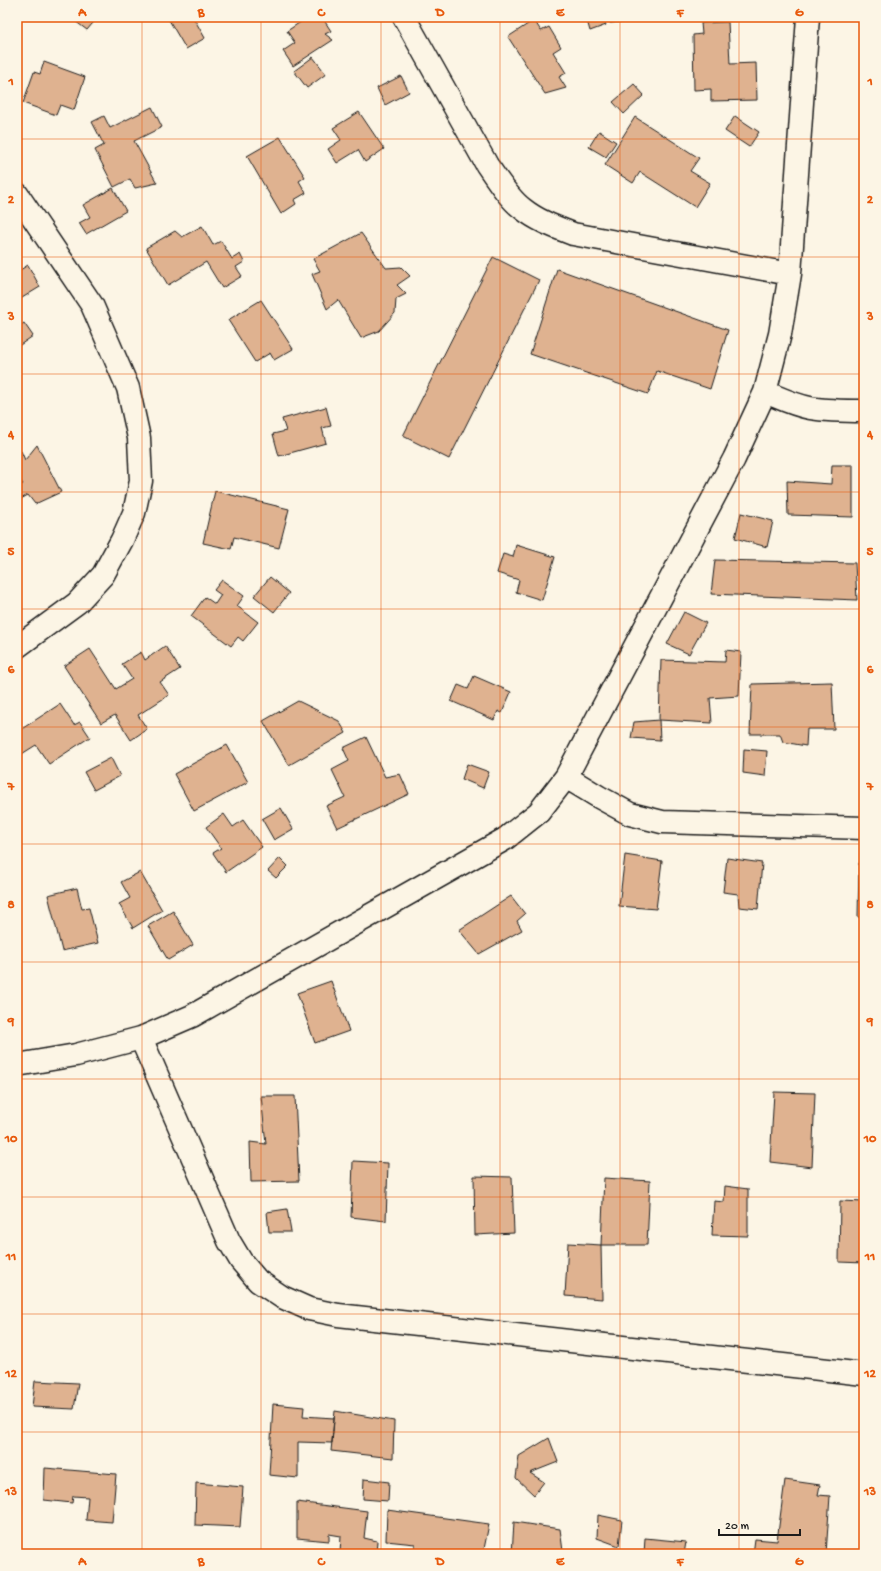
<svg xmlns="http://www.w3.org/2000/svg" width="881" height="1571" font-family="'Gochi Hand',sans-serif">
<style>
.building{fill:#dfb290;stroke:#1c1c1c}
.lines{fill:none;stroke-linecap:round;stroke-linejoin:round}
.minor-casing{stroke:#1c1c1c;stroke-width:25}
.minor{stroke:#fcf5e5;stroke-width:22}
.grid{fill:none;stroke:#e8590c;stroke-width:1;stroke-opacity:0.55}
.neatline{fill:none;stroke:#e8590c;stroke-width:1.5}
.grid-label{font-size:13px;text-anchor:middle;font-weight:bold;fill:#e8590c}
</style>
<rect width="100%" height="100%" fill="#fcf5e5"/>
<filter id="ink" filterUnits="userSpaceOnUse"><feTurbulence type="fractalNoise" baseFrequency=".025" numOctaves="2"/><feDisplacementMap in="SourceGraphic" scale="8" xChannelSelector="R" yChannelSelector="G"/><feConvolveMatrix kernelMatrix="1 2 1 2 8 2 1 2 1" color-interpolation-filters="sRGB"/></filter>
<g filter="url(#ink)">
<path class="building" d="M 72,17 L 98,17 L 87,30 L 71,18 Z
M 173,17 L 193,17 L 205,38 L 186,49 L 169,20 Z
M 308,17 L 322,17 L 331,31 L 325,34 L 333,40 L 293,66 L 283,51 L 295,43 L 287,31 Z
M 586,17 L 603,17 L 606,25 L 590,31 Z
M 609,17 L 620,17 L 621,22 L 610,23 Z
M 534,20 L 541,31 L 549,27 L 561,47 L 553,52 L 566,73 L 559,77 L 566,88 L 545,94 L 508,37 Z
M 728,22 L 730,64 L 756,63 L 757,100 L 711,101 L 711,89 L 694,90 L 693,35 L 702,34 L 701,23 Z
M 313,57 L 326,74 L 307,88 L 294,71 Z
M 44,62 L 85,77 L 74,110 L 60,105 L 56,115 L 23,103 L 34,72 L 40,74 Z
M 401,76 L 409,92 L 385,105 L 377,88 Z
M 634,84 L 644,95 L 624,114 L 613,102 Z
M 152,107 L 162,127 L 134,141 L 157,183 L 135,188 L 130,179 L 114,187 L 95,150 L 104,145 L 92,122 L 104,116 L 110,128 Z
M 359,112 L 384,149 L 365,162 L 358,150 L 337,163 L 328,149 L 341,140 L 333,128 Z
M 735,116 L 759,132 L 749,147 L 725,131 Z
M 635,117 L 699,158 L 690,171 L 710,183 L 695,207 L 640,172 L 633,183 L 605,165 Z
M 599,131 L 616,142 L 606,157 L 589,147 Z
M 280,137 L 305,177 L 299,181 L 306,193 L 294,200 L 296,204 L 281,214 L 247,156 Z
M 113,188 L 126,211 L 86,234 L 79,223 L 90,217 L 83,205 Z
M 202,226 L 213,245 L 221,241 L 232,259 L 240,254 L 244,262 L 236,267 L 242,276 L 222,288 L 206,262 L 168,285 L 146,248 L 175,231 L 182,237 Z
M 361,233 L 386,268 L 401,267 L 410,276 L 397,285 L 406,294 L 396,299 L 395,313 L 379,331 L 361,338 L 338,300 L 327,309 L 312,274 L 320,271 L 313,259 Z
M 493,257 L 539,280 L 449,459 L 403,436 Z
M 28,265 L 40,287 L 17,301 L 17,272 Z
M 557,269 L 728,330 L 710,389 L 657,371 L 648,394 L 530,354 Z
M 261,300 L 293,349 L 274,360 L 270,353 L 255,362 L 228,320 Z
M 24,323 L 33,336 L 17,347 L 17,327 Z
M 326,407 L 331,426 L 322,428 L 326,443 L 279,456 L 273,434 L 286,431 L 282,419 Z
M 37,445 L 61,492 L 35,504 L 28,495 L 17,501 L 17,487 L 23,484 L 17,477 L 17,454 L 21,451 L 25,460 Z
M 832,465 L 853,465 L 853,517 L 788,515 L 787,481 L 831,484 Z
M 215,491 L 289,509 L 279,548 L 234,537 L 231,549 L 203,543 Z
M 741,513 L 773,521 L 767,547 L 735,538 Z
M 516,545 L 555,557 L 542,600 L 516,592 L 519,580 L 497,573 L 503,554 L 513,557 Z
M 715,560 L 855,563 L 857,600 L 711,594 Z
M 270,577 L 289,593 L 274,612 L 254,596 Z
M 222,580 L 244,596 L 237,606 L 258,622 L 243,641 L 238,637 L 231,646 L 191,616 L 205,597 L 215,604 L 221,595 L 214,590 Z
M 684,612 L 706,623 L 689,654 L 667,644 Z
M 165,646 L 180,669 L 160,682 L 169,695 L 138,715 L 147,729 L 131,740 L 115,715 L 101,723 L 64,666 L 90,649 L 116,689 L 132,679 L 122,664 L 141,652 L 145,660 Z
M 726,650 L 741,652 L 739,696 L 710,698 L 712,723 L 659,720 L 661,660 L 725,662 Z
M 474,676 L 511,692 L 502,713 L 498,711 L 494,720 L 451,701 L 458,685 L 468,689 Z
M 832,682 L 834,729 L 807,729 L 806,746 L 783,742 L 780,734 L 750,734 L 752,684 Z
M 298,701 L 339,721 L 346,733 L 289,765 L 263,721 Z
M 60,704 L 74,725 L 80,722 L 90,737 L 49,764 L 36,745 L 17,757 L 17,732 Z
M 659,720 L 660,740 L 631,738 L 634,722 Z
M 366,737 L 385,777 L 400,774 L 409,794 L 337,828 L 326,806 L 345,797 L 332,770 L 349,761 L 343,748 Z
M 227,745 L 248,782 L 194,811 L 174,774 Z
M 744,749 L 767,751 L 765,776 L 743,773 Z
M 111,758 L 120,776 L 94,790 L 84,772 Z
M 467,764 L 489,772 L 483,788 L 462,779 Z
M 281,808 L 293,829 L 274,840 L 262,819 Z
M 224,814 L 233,827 L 243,820 L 262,847 L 226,872 L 213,853 L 221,848 L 206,827 Z
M 625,855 L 662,861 L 656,909 L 619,906 Z
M 280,858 L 288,866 L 276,878 L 268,871 Z
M 727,858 L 762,863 L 758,909 L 739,907 L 738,894 L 723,892 Z
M 859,863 L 864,864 L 864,917 L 858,917 Z
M 140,872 L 162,910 L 133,928 L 119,904 L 130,898 L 121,882 Z
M 77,888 L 82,909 L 89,908 L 98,943 L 62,951 L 48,895 Z
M 511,896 L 525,914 L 517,921 L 522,930 L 479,954 L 459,930 Z
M 173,911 L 193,945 L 168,960 L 148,926 Z
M 331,981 L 349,1031 L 315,1043 L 297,993 Z
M 774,1092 L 815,1093 L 812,1167 L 770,1162 Z
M 261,1096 L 295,1096 L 299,1181 L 251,1182 L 250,1142 L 266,1144 Z
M 353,1161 L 388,1163 L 386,1221 L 351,1217 Z
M 474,1176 L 512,1177 L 514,1233 L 475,1235 Z
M 604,1178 L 650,1181 L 647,1245 L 601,1245 Z
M 725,1186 L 748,1189 L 748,1236 L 712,1235 L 714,1201 L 724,1202 Z
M 840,1201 L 864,1202 L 864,1263 L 839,1262 Z
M 287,1209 L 291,1232 L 269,1232 L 267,1212 Z
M 568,1243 L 601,1245 L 602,1299 L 565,1296 Z
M 35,1381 L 78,1383 L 74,1409 L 32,1407 Z
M 273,1404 L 304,1407 L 303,1416 L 334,1418 L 332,1443 L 298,1442 L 298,1478 L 269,1475 Z
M 335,1411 L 394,1421 L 393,1458 L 331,1451 Z
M 549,1438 L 558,1462 L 530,1473 L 544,1482 L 534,1495 L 516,1478 L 519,1456 Z
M 45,1468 L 116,1474 L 112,1522 L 86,1520 L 88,1497 L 73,1496 L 72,1503 L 44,1500 Z
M 364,1479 L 389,1482 L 388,1501 L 363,1499 Z
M 785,1480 L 820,1485 L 818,1495 L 830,1496 L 826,1554 L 753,1554 L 755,1539 L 777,1541 Z
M 196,1483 L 243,1487 L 240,1527 L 195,1525 Z
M 17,1498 L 22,1498 L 21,1532 L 17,1531 Z
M 297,1502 L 367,1511 L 364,1538 L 377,1541 L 376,1554 L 340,1554 L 341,1536 L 329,1534 L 329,1541 L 297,1538 Z
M 387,1510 L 489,1524 L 483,1554 L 414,1554 L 415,1544 L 386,1541 Z
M 598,1515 L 622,1520 L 619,1546 L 597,1538 Z
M 514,1522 L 560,1529 L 563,1551 L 599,1554 L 512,1554 Z
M 645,1538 L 686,1542 L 684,1554 L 644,1554 Z"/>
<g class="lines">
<defs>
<path id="minor" d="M 404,17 L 487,165 C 496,178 510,200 523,209 C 538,221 555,227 573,234 L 790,274
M 17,194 L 92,305 L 128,388 L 139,438 L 141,481 L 134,513 L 122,540 L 103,575 L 77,603 L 17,647
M 765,392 C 780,398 794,405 810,408 C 828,411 846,411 864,411
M 566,777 L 599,797 L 630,814 L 662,822 L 864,828
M 141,1038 L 229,1241 L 241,1261 L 258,1281 L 282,1297 L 309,1309 L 338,1315 L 864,1374
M 17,1065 L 76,1055 L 141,1038 L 192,1016 L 505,839 L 539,812 L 566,777 L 734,459 L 765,392 L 780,334 L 790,274 L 808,17"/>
</defs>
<use href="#minor" class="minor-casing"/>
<use href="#minor" class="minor"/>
</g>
</g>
<path class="grid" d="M 142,17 L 142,1554M 261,17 L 261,1554M 381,17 L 381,1554M 500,17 L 500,1554M 620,17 L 620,1554M 739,17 L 739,1554M 17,139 L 864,139M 17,257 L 864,257M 17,374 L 864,374M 17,492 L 864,492M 17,609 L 864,609M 17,727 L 864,727M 17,844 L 864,844M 17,962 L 864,962M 17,1079 L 864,1079M 17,1197 L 864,1197M 17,1314 L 864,1314M 17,1432 L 864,1432"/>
<rect width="881" height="1571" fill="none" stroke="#fcf5e5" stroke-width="44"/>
<path d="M719 1529v6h81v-6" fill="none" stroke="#1c1c1c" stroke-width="2"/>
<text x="725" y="1529" font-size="12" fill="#1c1c1c" stroke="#fcf5e5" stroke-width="3" paint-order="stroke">20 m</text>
<rect x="22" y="22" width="837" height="1527" class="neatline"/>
<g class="grid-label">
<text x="82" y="16">A</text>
<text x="201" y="16">B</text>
<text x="321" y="16">C</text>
<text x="440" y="16">D</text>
<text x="560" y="16">E</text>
<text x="680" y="16">F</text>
<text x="799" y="16">G</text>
<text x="11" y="85">1</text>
<text x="870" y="85">1</text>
<text x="11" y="203">2</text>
<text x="870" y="203">2</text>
<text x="11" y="320">3</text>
<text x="870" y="320">3</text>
<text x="11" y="438">4</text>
<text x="870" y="438">4</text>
<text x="11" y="555">5</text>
<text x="870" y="555">5</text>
<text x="11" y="673">6</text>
<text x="870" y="673">6</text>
<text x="11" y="790">7</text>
<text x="870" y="790">7</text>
<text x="11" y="908">8</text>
<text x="870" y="908">8</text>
<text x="11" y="1025">9</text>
<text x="870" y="1025">9</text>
<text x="11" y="1142">10</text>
<text x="870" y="1142">10</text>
<text x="11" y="1260">11</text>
<text x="870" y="1260">11</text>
<text x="11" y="1377">12</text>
<text x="870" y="1377">12</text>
<text x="11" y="1495">13</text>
<text x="870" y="1495">13</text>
<text x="82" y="1565">A</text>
<text x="201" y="1565">B</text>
<text x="321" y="1565">C</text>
<text x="440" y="1565">D</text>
<text x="560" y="1565">E</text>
<text x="680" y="1565">F</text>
<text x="799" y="1565">G</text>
</g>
</svg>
